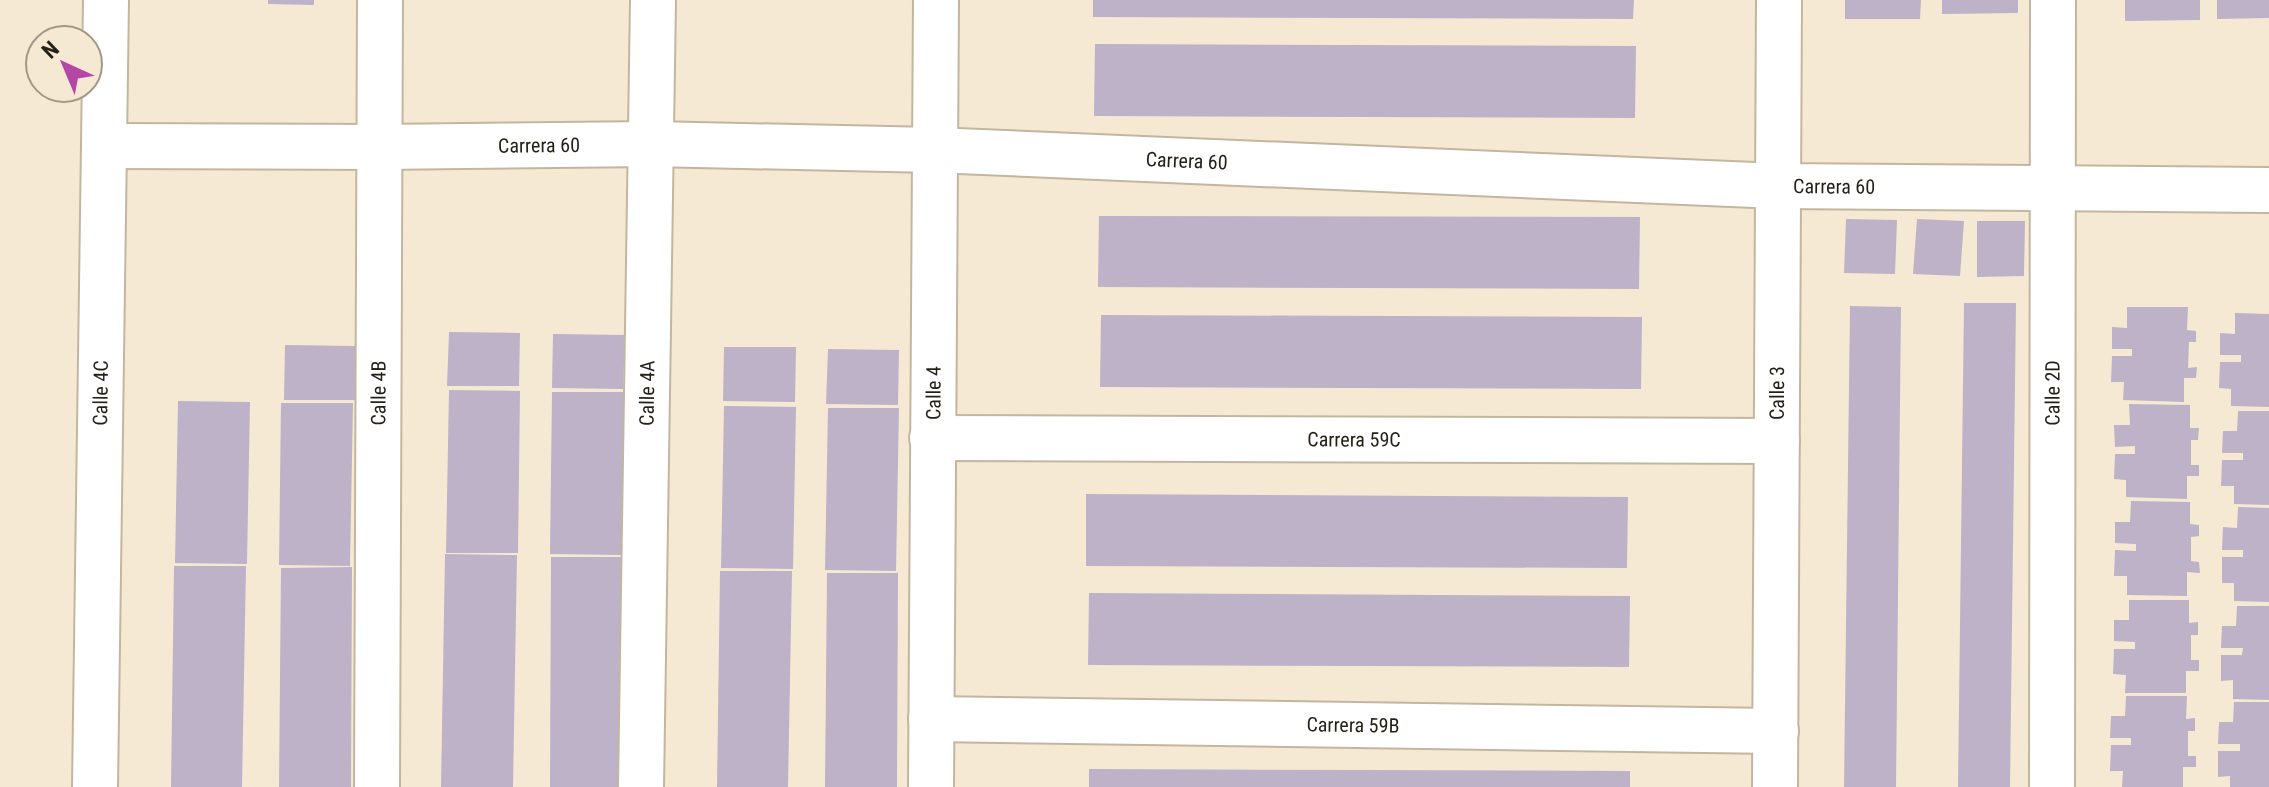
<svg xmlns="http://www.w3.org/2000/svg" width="2269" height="787" font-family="'Roboto Condensed',sans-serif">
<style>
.building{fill:#bdb2c7}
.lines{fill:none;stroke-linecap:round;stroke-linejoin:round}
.minor-casing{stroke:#c2b6a1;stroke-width:48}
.minor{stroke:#fff;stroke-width:44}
.labels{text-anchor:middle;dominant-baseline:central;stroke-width:7;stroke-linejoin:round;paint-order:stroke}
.street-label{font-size:20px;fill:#241f17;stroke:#f6e9d4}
</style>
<rect width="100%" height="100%" fill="#f6e9d4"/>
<path class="building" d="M 268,0 L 314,0 L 314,5 L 268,4 Z
M 1093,0 L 1634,0 L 1633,19 L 1093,17 Z
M 1845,0 L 1921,0 L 1920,19 L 1845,19 Z
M 1942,0 L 2018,0 L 2018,13 L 1942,14 Z
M 2125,0 L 2200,0 L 2200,20 L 2125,21 Z
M 2217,0 L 2269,0 L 2269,18 L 2217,19 Z
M 1095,44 L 1636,46 L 1635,118 L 1094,116 Z
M 1099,216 L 1640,217 L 1639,289 L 1098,287 Z
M 1846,219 L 1897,220 L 1895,274 L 1844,273 Z
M 1917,219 L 1964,221 L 1960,276 L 1913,274 Z
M 1977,221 L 2025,221 L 2024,276 L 1977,277 Z
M 1964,303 L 2016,303 L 2010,787 L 1958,787 Z
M 1850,306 L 1901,307 L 1896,787 L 1844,787 Z
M 2127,307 L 2188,307 L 2187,330 L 2196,331 L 2196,342 L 2189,342 L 2188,368 L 2197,367 L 2196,378 L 2184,378 L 2184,402 L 2123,400 L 2124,382 L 2111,382 L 2112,356 L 2132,356 L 2132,349 L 2112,349 L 2112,327 L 2127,328 Z
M 2235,313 L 2269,314 L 2269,407 L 2231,406 L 2231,389 L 2219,388 L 2220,362 L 2241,362 L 2241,355 L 2220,355 L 2220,333 L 2235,334 Z
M 1101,315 L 1642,317 L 1641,389 L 1100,387 Z
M 449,332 L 520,333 L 519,386 L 447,386 Z
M 553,334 L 625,335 L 623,389 L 552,388 Z
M 285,345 L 357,346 L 356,400 L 284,400 Z
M 724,347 L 796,347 L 795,402 L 723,401 Z
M 828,349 L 899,350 L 898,405 L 826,404 Z
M 449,390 L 520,391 L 518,553 L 446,553 Z
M 552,392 L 624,392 L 621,555 L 550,554 Z
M 178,401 L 250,402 L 247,564 L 175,563 Z
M 281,403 L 353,403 L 350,566 L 279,565 Z
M 2129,404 L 2190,405 L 2190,428 L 2199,428 L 2198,440 L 2191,440 L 2191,465 L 2199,465 L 2199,476 L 2187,476 L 2187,499 L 2126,497 L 2126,480 L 2114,479 L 2115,454 L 2135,454 L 2135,446 L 2115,447 L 2114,425 L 2130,425 Z
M 724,406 L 796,407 L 793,569 L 721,568 Z
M 828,408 L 899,408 L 896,571 L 825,570 Z
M 2238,411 L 2269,411 L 2269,505 L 2234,504 L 2234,486 L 2221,486 L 2222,460 L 2243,460 L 2243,453 L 2222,453 L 2223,431 L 2237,431 Z
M 1086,494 L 1628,497 L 1627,568 L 1086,566 Z
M 2131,501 L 2190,502 L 2190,524 L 2199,525 L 2199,536 L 2191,537 L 2191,561 L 2199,562 L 2200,573 L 2187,572 L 2187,596 L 2127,595 L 2127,576 L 2114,576 L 2115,550 L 2136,551 L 2136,544 L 2115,543 L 2115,522 L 2130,522 Z
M 2238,507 L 2269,508 L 2269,602 L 2234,601 L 2234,583 L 2222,583 L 2222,557 L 2243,557 L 2243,550 L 2222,550 L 2223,527 L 2237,528 Z
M 445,554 L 517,555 L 513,787 L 441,787 Z
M 551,557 L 624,557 L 622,787 L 550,787 Z
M 174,566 L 246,566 L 242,787 L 171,787 Z
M 352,567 L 351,787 L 279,787 L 281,568 Z
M 720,571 L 792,571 L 788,787 L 717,787 Z
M 827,573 L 898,573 L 897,787 L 825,787 Z
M 1089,593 L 1630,596 L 1629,667 L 1088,665 Z
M 2129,600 L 2189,600 L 2189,623 L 2198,622 L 2198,635 L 2191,635 L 2191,660 L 2199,660 L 2199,671 L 2186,671 L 2186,693 L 2125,693 L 2126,675 L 2113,674 L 2114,649 L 2135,649 L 2135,642 L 2114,641 L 2114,620 L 2129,620 Z
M 2237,606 L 2269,606 L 2269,700 L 2233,699 L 2233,680 L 2221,681 L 2221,655 L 2242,655 L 2243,648 L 2221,648 L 2222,626 L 2236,626 Z
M 2126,696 L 2187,696 L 2186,719 L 2195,718 L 2195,731 L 2188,731 L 2188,756 L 2196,756 L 2196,767 L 2183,767 L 2183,787 L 2122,787 L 2123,771 L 2110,771 L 2111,745 L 2131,745 L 2131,738 L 2110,738 L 2111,716 L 2125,716 Z
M 2234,702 L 2269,702 L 2269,787 L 2230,787 L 2230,776 L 2218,777 L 2218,751 L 2240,751 L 2240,744 L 2218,744 L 2219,722 L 2233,722 Z
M 1089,769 L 1630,771 L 1630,787 L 1089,787 Z"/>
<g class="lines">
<defs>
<g id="minor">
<path id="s1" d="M 105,146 L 379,147 L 652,144 L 934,150 L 1778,186 L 2269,190"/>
<path id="s2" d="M 932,438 L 1777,441"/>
<path id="s3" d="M 931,719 L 1776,731"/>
<path id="s4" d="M 95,787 L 106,0"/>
<path id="s5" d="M 377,787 L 380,0"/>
<path id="s6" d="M 641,787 L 653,0"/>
<path id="s7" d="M 931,787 L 936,0"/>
<path id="s8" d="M 1775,787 L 1779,0"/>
<path id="s9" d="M 2052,787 L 2053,0"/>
</g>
</defs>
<use href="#minor" class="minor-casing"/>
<use href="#minor" class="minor"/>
</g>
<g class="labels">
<g class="street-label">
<text stroke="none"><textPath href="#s1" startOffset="434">Carrera 60</textPath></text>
<text stroke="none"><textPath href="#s1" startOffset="1082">Carrera 60</textPath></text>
<text stroke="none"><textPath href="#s1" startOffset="1730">Carrera 60</textPath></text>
<text stroke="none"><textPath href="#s5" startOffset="394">Calle 4B</textPath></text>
<text stroke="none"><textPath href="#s7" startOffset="394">Calle 4</textPath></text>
<text stroke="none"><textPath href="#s8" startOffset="394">Calle 3</textPath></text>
<text stroke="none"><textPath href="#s4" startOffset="394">Calle 4C</textPath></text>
<text stroke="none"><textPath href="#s6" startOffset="394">Calle 4A</textPath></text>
<text stroke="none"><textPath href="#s9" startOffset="394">Calle 2D</textPath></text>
<text stroke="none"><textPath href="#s2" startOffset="422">Carrera 59C</textPath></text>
<text stroke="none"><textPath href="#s3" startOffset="422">Carrera 59B</textPath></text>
</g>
</g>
<g transform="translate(64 64) rotate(316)"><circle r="38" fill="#f6e9d4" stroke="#a29888" stroke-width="2"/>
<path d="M0-6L14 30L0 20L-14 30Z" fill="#b447a6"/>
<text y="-12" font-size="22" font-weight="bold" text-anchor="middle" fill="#241f17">N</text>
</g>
</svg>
